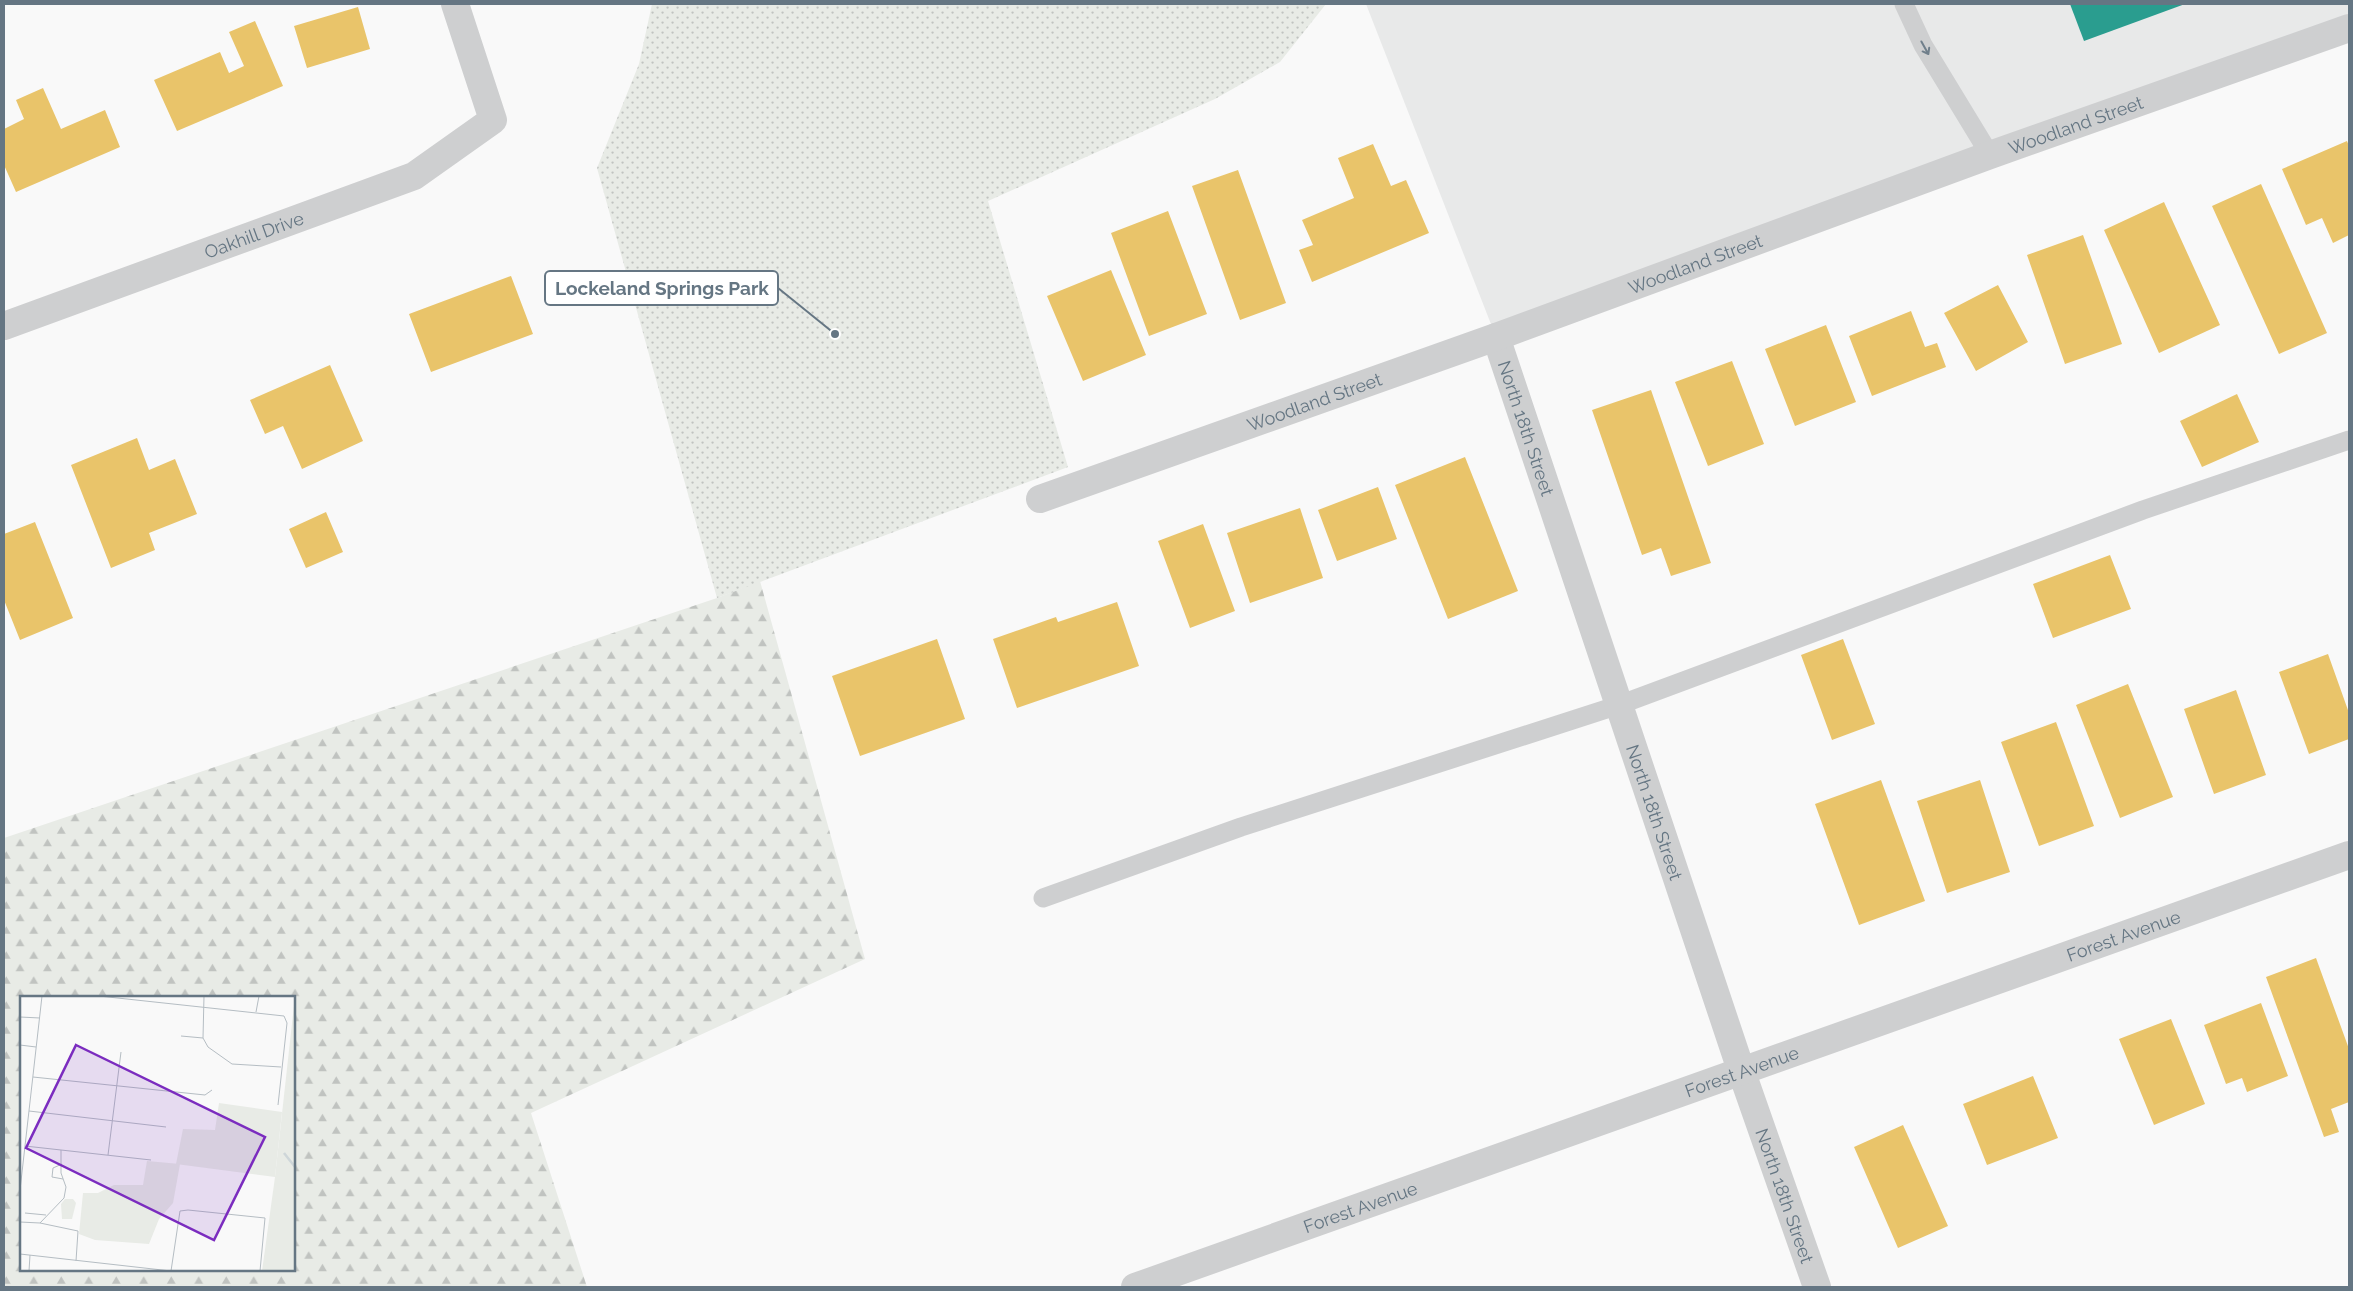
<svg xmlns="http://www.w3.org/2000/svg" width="2353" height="1291" font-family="Raleway,sans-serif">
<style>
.built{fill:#e8e9e9}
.forest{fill:url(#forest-firs);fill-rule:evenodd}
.park{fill:url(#park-dots)}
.homes{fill:#e9c46a}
.schools{fill:#2a9d8f}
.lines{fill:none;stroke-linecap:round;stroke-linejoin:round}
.lane{stroke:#cecfd0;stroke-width:19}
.street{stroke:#cecfd0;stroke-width:28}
.oneway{stroke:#707f8b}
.labels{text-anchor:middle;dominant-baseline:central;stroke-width:5;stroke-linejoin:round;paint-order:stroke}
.street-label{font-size:18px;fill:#657683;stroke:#fff}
.inset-river{fill:none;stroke:#ced6d9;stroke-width:2.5}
.inset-road{fill:none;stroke:#b5bdc3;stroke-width:1}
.view{fill:#7b2cbf;fill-opacity:0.15;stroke:#7b2cbf;stroke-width:2.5}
.inset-edge{fill:none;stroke:#657683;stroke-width:2.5}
.leader{fill:none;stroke:#657683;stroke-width:2}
.callout-dot{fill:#657683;stroke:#fff;stroke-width:2}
.callout{fill:#fff;stroke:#657683;stroke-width:2}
.callout-label{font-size:19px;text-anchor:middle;font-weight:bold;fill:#657683}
</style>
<defs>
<pattern id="forest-firs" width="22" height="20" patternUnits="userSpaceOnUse" patternTransform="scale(1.25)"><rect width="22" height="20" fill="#e8ebe6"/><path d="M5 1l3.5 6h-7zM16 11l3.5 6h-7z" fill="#c0c3c0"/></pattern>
<pattern id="park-dots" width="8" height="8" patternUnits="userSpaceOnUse" patternTransform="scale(1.25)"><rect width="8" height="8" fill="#e8ebe6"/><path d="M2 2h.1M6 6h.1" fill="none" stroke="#c0c3c0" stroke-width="1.8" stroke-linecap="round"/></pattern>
</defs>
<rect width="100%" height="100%" fill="#f9f9f9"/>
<path class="built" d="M 1366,4 L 2349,4 L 2349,28 L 1496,337 Z"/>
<path class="forest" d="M 760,581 L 865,959 L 531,1113 L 587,1287 L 4,1287 L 4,838 L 717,598 ZM 21,997 L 294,997 L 294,1270 L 21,1270 Z"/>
<path class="park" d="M 652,4 L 1326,4 L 1280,62 L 1215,99 L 988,201 L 1068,467 L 717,598 L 597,168 L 639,64 Z"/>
<path class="homes" d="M 358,7 L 370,49 L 307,68 L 294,26 Z
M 255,21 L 283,86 L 177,131 L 154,80 L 220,52 L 229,73 L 244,66 L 229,32 Z
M 43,88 L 61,129 L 105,110 L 120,147 L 16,192 L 4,165 L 4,129 L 24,119 L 16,100 Z
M 2347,141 L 2349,146 L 2349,235 L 2333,243 L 2322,218 L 2306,225 L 2282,169 Z
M 1373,144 L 1391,186 L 1406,180 L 1429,233 L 1312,282 L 1299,250 L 1313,245 L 1302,220 L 1354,198 L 1338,158 Z
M 1238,170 L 1286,303 L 1240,320 L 1192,186 Z
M 2261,184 L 2327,333 L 2279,354 L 2212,206 Z
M 2164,202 L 2220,325 L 2159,353 L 2104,230 Z
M 1168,211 L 1207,314 L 1149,336 L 1111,233 Z
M 2083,235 L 2122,344 L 2065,364 L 2027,255 Z
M 1111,270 L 1146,355 L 1083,381 L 1047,296 Z
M 511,276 L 533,334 L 431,372 L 409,314 Z
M 1998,285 L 2028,342 L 1976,371 L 1944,313 Z
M 1911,311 L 1925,347 L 1937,343 L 1946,367 L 1872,396 L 1849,336 Z
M 1826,325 L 1856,402 L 1795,426 L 1765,349 Z
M 1732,361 L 1764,444 L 1708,466 L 1675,382 Z
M 330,365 L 363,441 L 302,469 L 283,426 L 265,434 L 250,400 Z
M 1651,390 L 1711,563 L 1671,576 L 1661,548 L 1642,555 L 1592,410 Z
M 2237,394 L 2259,442 L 2202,467 L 2180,421 Z
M 137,438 L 149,470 L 175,459 L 197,514 L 149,533 L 155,550 L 111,568 L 71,465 Z
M 1465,457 L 1518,591 L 1448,619 L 1395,485 Z
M 1378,487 L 1397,539 L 1337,561 L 1318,510 Z
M 1300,508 L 1323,578 L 1250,603 L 1227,533 Z
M 326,512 L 343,552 L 306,568 L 289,529 Z
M 35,522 L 73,618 L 20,640 L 4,600 L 4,534 Z
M 1203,524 L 1235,611 L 1190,628 L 1158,541 Z
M 2110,555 L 2131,609 L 2053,638 L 2033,584 Z
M 1117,602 L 1139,666 L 1017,708 L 993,639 L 1056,617 L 1058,622 Z
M 937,639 L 965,719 L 860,756 L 832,676 Z
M 1843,639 L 1875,724 L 1832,740 L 1801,655 Z
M 2328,654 L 2349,713 L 2349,739 L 2309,754 L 2279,672 Z
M 2128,684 L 2173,797 L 2120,818 L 2076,705 Z
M 2236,690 L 2266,775 L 2214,794 L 2184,709 Z
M 2056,722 L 2094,826 L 2039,846 L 2001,742 Z
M 1881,780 L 1925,901 L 1859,925 L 1815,804 Z
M 1980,780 L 2010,872 L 1947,893 L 1917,801 Z
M 2316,958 L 2349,1049 L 2349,1102 L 2331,1109 L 2339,1132 L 2324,1137 L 2266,977 Z
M 2261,1003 L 2288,1076 L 2247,1092 L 2242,1078 L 2226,1084 L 2204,1025 Z
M 2171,1019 L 2205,1104 L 2154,1125 L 2119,1039 Z
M 2033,1076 L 2058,1138 L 1987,1165 L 1963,1104 Z
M 1903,1125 L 1948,1226 L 1898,1248 L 1854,1147 Z"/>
<path class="schools" d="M 2070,4 L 2185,4 L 2084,41 Z"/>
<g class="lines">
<path class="lane" d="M 1904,4 L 1923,45 L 1990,155
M 1043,898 L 1241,827 L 1619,705 L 2143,510 L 2349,440"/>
<g class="street">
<path id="s1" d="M 4,326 L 414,176 L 493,120 L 455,4"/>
<path id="s2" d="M 1496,337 L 1741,1070 L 1817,1287"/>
<path id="s3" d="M 1040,499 L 1496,337 L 1990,155 L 2349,28"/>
<path id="s4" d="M 1135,1287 L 2349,855"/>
</g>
</g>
<defs><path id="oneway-shaft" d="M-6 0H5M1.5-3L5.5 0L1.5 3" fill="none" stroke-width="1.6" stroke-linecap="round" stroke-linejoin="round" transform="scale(1.25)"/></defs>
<use class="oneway" href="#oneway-shaft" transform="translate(1925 48) rotate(61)"/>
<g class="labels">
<g class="street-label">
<text stroke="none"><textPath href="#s3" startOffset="1101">Woodland Street</textPath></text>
<text stroke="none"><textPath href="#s1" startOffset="266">Oakhill Drive</textPath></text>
<text stroke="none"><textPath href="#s3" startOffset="696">Woodland Street</textPath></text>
<text stroke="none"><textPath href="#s3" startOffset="291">Woodland Street</textPath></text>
<text stroke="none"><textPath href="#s2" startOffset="96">North 18th Street</textPath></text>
<text stroke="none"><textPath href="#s2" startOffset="501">North 18th Street</textPath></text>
<text stroke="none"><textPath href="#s4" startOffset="1049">Forest Avenue</textPath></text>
<text stroke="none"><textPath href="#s4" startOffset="644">Forest Avenue</textPath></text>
<text stroke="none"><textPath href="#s2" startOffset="906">North 18th Street</textPath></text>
<text stroke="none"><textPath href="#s4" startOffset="239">Forest Avenue</textPath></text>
</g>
</g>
<g transform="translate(20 996)">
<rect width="275" height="275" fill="#f9f9f9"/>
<path d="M 275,0 L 275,275 L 242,275 L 255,181 Z" fill="#e8ebe6"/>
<path d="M 199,107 L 262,116 L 255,181 L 156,168 L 163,133 L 195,134 Z" fill="#e8ebe6"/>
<path d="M 127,165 L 160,168 L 153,207 L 139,223 L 129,248 L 75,244 L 59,238 L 63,197 L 78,197 L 94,189 L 123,189 ZM 45,203 L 53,203 L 56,207 L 52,223 L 42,223 L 41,208 Z" fill="#e8ebe6"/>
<path class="inset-river" d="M 264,157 L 275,171"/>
<path class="inset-road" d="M 79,0 L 264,20 L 267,27 L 258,109M 184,0 L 183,42 L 188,51 L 212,68 L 261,71M 236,16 L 239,0M 0,21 L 20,22M 161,40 L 183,42M 0,49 L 16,51M 13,81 L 185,99 L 192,94M 9,115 L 146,131M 5,150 L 131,164M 88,159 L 101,56M 42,168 L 33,172 L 32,181 L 43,183M 0,194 L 22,0M 5,217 L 26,219M 0,226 L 20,227 L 44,202 L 46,191 L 41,177 L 41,154M 20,227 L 58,235 L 56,265M 0,258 L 151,275M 9,275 L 10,259M 151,275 L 160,215 L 168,214 L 245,222 L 240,275"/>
<path class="view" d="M 56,49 L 245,141 L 194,244 L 6,152 Z"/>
<rect width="275" height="275" class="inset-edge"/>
</g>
<path class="leader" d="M835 334L778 288"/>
<circle class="callout-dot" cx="835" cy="334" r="5"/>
<rect class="callout" x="545" y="271" width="233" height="34" rx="5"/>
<g class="callout-label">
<text x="662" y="295">Lockeland Springs Park</text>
</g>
<rect width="2353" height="1291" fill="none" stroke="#657683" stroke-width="10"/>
</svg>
